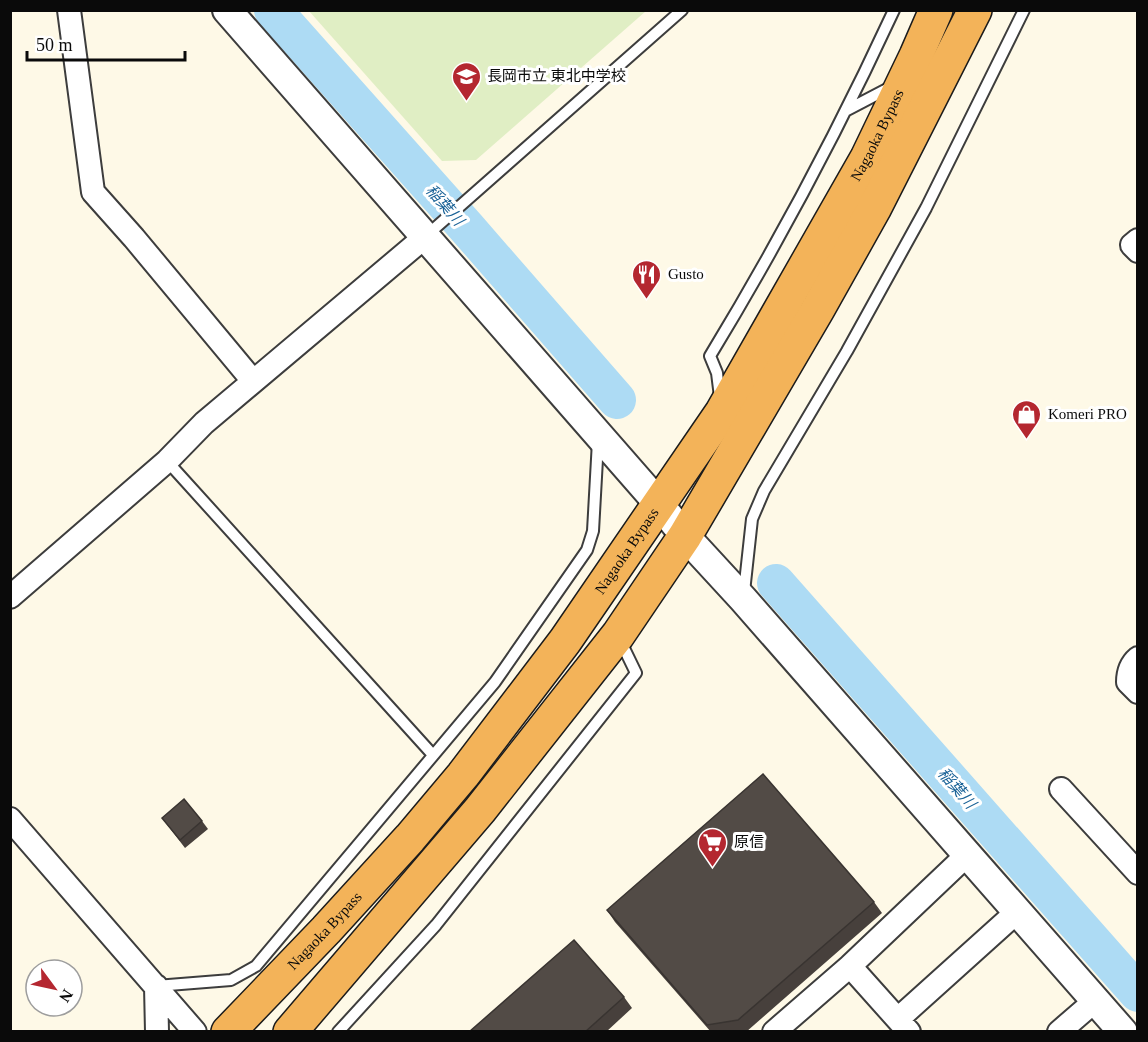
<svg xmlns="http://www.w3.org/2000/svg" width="1148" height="1042" font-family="'Times New Roman','Noto Sans JP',serif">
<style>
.pitch{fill:#e0eec4}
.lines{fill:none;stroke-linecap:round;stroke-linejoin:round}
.river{stroke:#addbf4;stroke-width:38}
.service-casing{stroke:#3d3d3d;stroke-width:14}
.minor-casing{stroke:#3d3d3d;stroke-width:26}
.tertiary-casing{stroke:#3d3d3d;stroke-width:32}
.trunk-casing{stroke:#1b1b1b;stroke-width:36}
.service{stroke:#fff;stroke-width:10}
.minor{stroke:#fff;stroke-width:22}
.tertiary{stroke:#fff;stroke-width:28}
.trunk{stroke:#f3b359;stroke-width:33}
.wall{fill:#47403c}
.building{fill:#524b46;stroke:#393431;stroke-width:1.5}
.labels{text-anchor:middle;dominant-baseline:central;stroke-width:6;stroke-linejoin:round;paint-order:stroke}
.poi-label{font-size:15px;fill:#0a0a0a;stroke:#fff;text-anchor:start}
.street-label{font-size:15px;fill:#0a0a0a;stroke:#fff}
.water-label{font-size:16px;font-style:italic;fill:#186196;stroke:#fff}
</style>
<rect width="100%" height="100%" fill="#fef9e7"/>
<path class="pitch" d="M 309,11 L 646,11 L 476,160 L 442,161 Z"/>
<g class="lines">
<path class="river" d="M 273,10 L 467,228 L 617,400
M 776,583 L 1138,993"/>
<defs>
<path id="service" d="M 847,110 L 891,87
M 426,236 L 682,10
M 720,397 L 717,373 L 710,356 C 778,244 839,129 894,10
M 167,461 L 433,755
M 744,592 L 752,519 L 764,491 L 847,351 L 926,208 L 1024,10
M 156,986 L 231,980 L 256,966 L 495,682 L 587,550 L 593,531 L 598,441
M 338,1032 L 436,925 L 636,673 L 620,640"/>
<path id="minor" d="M 69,10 L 93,192 L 134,238 L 253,381
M 1138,240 L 1132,245 L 1138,251
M 10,597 L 167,461 L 204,423 L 426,236
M 1138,658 C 1131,664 1128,673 1128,682 L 1138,692
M 1061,789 L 1138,873
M 10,819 L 195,1032
M 850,966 L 909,1032
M 156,986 L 157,1032
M 898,1019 L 1018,911
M 774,1032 L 850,966 L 968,854
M 1059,1032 L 1096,1000"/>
<path id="tertiary" d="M 227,10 L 659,504 L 685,536 L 743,599 L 1123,1032"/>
<g id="trunk">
<path id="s1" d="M 228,1032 L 326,930 L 410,838 L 463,775 L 565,641 L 722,412 L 867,158 L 916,56 L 936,10"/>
<path d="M 290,1032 L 480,810 L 618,635 L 685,536 L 818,309 L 874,209 L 975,10"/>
</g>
</defs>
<use href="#service" class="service-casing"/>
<use href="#minor" class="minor-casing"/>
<use href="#tertiary" class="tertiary-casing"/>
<use href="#trunk" class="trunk-casing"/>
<use href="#service" class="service"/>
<use href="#minor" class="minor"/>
<use href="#tertiary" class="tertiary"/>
<use href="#trunk" class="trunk"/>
</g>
<path class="wall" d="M 162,818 L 202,821 L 208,829 L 185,848 Z
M 874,902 L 882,913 L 746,1032 L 711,1032 L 615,922 L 607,910 Z
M 624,997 L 632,1008 L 606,1032 L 469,1032 Z"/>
<path class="building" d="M 763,774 L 874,902 L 738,1020 L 707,1025 L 607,910 Z
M 184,799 L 202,821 L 180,840 L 162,818 Z
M 574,940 L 624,997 L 585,1032 L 469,1032 Z"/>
<defs>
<symbol id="school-pin" viewBox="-11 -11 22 30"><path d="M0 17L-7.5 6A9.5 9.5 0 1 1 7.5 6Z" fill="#b42730" stroke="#fff"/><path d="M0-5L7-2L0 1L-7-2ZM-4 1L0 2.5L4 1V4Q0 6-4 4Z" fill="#fff"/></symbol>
<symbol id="restaurant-pin" viewBox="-11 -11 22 30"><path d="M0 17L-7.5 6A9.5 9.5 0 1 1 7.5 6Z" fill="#b42730" stroke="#fff"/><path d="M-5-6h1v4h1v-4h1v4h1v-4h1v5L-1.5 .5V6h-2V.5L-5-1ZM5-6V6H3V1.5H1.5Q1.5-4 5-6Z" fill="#fff"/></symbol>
<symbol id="shop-pin" viewBox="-11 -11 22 30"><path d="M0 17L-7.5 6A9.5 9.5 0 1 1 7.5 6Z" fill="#b42730" stroke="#fff"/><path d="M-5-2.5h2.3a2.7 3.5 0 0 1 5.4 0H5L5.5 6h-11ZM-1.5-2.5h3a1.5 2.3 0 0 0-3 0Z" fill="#fff"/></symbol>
<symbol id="supermarket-pin" viewBox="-11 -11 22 30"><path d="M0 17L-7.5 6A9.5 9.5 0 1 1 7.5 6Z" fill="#b42730" stroke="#fff"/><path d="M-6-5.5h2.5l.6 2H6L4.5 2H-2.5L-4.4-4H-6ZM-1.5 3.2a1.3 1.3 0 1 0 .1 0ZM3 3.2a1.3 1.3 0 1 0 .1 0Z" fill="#fff"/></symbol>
</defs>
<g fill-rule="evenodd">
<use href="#school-pin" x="450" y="60" width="33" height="45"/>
<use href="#restaurant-pin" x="630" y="258" width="33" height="45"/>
<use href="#shop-pin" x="1010" y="398" width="33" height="45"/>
<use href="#supermarket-pin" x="696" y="826" width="33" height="45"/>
</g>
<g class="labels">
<g class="poi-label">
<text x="487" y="76">長岡市立 東北中学校</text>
<text x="668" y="274">Gusto</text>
<text x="1048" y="414">Komeri PRO</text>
<text x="734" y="842">原信</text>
</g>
<g class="street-label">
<text stroke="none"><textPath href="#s1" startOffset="1112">Nagaoka Bypass</textPath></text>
<text stroke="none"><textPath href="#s1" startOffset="626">Nagaoka Bypass</textPath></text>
<text stroke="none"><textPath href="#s1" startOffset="140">Nagaoka Bypass</textPath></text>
</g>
<g class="water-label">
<text transform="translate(445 205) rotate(49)">稲葉川</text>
<text transform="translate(957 788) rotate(49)">稲葉川</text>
</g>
</g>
<rect width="1148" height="1042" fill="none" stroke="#0a0a0a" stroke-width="24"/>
<g transform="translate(54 988) rotate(123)"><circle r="28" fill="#ffffff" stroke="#9d9d9d" stroke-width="1.5"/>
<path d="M0-4.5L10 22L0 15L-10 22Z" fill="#b42730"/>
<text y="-9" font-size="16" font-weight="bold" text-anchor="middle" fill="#0a0a0a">N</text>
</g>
<path d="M27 51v9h158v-9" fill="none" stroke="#0a0a0a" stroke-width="3"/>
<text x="36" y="51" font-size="18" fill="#0a0a0a" stroke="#ffffff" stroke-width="4.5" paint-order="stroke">50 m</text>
</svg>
